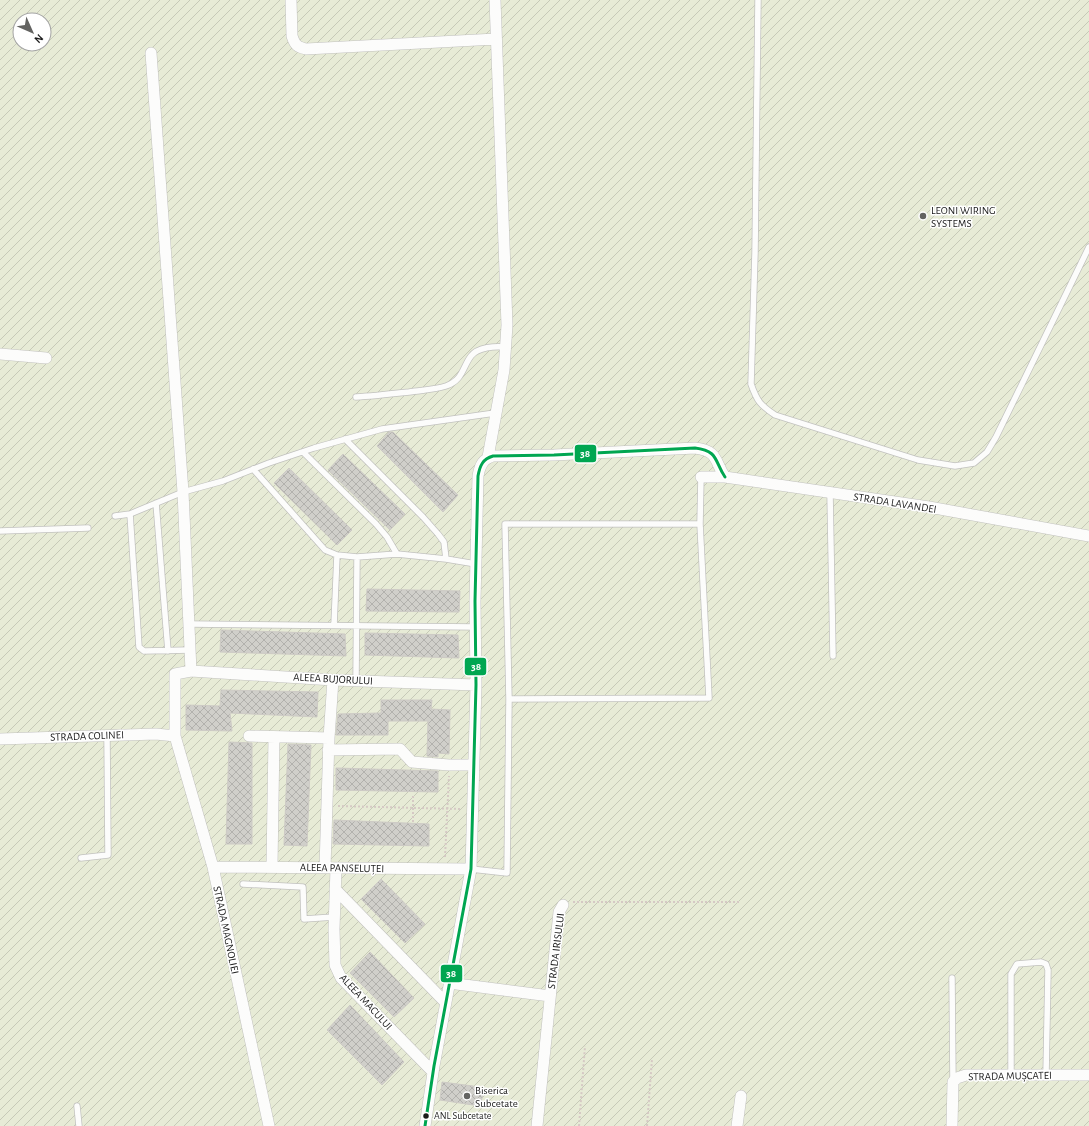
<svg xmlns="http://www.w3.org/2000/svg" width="1089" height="1126" font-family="'Alegreya Sans',sans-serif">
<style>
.farmland{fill:url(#farmland-furrows);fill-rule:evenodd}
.building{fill:url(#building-cross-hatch);stroke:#cdcac5}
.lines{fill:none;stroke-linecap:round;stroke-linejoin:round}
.service-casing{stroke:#c2c2bf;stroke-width:7}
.minor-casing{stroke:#c2c2bf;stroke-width:12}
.path{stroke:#d5c9c4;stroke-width:2;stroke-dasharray:2 2;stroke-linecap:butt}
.service{stroke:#fcfcfb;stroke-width:5.5}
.minor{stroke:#fcfcfb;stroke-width:11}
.bus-1-casing{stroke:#fff;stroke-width:6}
.bus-1{stroke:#00a651;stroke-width:3}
.poi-dot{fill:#636361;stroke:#fff;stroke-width:1.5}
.bus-dot{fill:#1b1b1b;stroke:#fff;stroke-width:1.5}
.labels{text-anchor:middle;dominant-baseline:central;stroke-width:3;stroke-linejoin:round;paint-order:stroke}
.bus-label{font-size:10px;fill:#1b1b1b;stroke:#fff;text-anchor:start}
.poi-label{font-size:11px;fill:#1b1b1b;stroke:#fff;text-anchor:start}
.street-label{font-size:11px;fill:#1b1b1b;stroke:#fff}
.line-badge{stroke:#fff;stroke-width:1.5}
.badge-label{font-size:11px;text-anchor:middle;font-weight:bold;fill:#fff}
</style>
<defs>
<pattern id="farmland-furrows" width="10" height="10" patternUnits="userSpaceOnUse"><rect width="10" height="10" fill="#e7ebd6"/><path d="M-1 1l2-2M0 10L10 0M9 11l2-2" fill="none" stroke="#c6c9b7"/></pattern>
<pattern id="building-cross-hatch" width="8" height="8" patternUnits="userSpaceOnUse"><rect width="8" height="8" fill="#d0cfca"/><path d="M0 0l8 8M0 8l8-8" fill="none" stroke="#b2b1ad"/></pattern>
</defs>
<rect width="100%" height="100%" fill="#eae9e3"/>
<path class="farmland" d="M 0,0 L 1089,0 L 1089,1126 L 0,1126 ZM 20,20 L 44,20 L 44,44 L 20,44 Z"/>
<path class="building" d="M 389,432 L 393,432 L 458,495 L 443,512 L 377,446 Z
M 343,454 L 405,514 L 390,530 L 328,470 Z
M 289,468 L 352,530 L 337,545 L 274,483 Z
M 367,589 L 460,591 L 459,612 L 366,611 Z
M 221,630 L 345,634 L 346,656 L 220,652 Z
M 365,633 L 458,635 L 459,658 L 365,655 Z
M 221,690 L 318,692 L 317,717 L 230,713 L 232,731 L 186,730 L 186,705 L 220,706 Z
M 381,700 L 432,700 L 431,709 L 450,710 L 449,754 L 438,753 L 438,757 L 427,756 L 428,721 L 388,721 L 388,735 L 336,735 L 338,714 L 381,713 Z
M 229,742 L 252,743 L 252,844 L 226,844 Z
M 288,744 L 311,745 L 307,846 L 284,845 Z
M 336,768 L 438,771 L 438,792 L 336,790 Z
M 334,820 L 429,824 L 429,846 L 333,844 Z
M 381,879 L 425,924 L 405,943 L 361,899 Z
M 370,952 L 414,998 L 394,1017 L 350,973 Z
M 350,1005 L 404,1062 L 382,1085 L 327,1030 Z
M 442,1082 L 473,1086 L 479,1089 L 483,1094 L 481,1102 L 477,1105 L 473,1105 L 440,1100 Z"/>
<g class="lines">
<defs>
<path id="service" d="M 758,0 L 755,253 L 751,384 C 757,401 760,405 775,415 L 918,460 L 955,466 L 974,463 L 987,452 L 996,437 L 1089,247
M 356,397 C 374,396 391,394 409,392 C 421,390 434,390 446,386 C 463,380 462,368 471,356 C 478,347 495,346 505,347
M 345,439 L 423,517 L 438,534 L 444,542 L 446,559
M 303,452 L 376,524 L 387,537 L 397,554
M 253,469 L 325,550 L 337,555 L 357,557 L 397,554 L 446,559 L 476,564
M 830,493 L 833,656
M 156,503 L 168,651
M 130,514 L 139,647 L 144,651 L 190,650
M 115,516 L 130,514 L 183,492 L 223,481 L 269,463 L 314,448 L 382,429 L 495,413
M 0,531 L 88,528
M 189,624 L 475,627
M 334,625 L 337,555
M 356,680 L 357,557
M 509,699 L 505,524 L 700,524
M 81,858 L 108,855 L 107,736
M 471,869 L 507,873 L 509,699 L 709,698 L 700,524 L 701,477
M 243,884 L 303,887 L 304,919 L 334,917
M 952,978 L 953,1082
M 1011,1075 L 1011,974 L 1017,964 L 1041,962 L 1046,964 L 1048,970 L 1046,1075
M 77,1106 L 79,1126"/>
<path id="minor" d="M 291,0 L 292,36 C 295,45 297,47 306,49 L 496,39
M 151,53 L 183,492 L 191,671 L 175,674 L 175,736 L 213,867 L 269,1126
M 0,354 L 46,358
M 488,457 L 504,370 L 507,325 L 495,0
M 701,477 L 725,477 L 929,507 L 1089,536
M 191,671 L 333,680 L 476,685
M 249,736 L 329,738
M 0,739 L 156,734 L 175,736
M 328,750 L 400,749 L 412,762 L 449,765 L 473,765
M 213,867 L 471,869
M 272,867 L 274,737
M 325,868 L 329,738 L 333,680
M 336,868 L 334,929 L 335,965 L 341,978 L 433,1072
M 335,889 L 446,1003
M 449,983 L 550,996
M 425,1126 L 434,1066 L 471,869 L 476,685 L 475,601 L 478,476 C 480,465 483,459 493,456 L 554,455 L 695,448 C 719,451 714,461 725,477
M 537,1126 L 559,912 L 563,905
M 737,1126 L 741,1096
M 952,1126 L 953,1082 L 957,1078 L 966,1075 L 1089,1075"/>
</defs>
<use href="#service" class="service-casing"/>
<use href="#minor" class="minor-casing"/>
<path class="path" d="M 413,796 L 413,823
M 338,806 L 462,809
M 445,857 L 449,776
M 573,902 L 740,902
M 579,1126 L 585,1046
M 647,1126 L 652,1059"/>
<use href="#service" class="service"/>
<use href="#minor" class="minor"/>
<defs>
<path id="bus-1" d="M 425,1126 L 434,1066 L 471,869 L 476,685 L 475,601 L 478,476 C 480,465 483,459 493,456 L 554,455 L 695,448 C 719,451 714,461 725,477"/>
</defs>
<use href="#bus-1" class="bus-1-casing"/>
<use href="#bus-1" class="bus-1"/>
</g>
<g class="poi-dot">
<circle cx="923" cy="216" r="4"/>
<circle cx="467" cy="1096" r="4"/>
</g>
<circle class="bus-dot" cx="426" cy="1116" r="3.5"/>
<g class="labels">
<g class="bus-label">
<text x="434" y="1116">ANL Subcetate</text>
</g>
<g class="poi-label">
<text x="931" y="210">LEONI WIRING<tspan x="931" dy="13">SYSTEMS</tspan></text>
<text x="475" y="1090">Biserica<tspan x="475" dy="13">Subcetate</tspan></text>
</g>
<g class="street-label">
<text transform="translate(895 503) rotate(9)">STRADA LAVANDEI</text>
<text transform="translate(333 679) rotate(3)">ALEEA BUJORULUI</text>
<text transform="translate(87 736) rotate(-2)">STRADA COLINEI</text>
<text transform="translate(342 868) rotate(1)">ALEEA PANSELUȚEI</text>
<text transform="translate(226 930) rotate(78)">STRADA MAGNOLIEI</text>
<text transform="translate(556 951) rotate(-83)">STRADA IRISULUI</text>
<text transform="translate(366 1002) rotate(47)">ALEEA MACULUI</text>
<text transform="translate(1010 1076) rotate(-1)">STRADA MUȘCATEI</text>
</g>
</g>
<g class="line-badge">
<rect x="574" y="444" width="23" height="19" rx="4" fill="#00a651"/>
<rect x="464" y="657" width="23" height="19" rx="4" fill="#00a651"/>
<rect x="440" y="964" width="23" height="19" rx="4" fill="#00a651"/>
</g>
<g class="badge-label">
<text x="585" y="457">38</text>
<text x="476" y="670">38</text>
<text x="451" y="977">38</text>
</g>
<g transform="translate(32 32) rotate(135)"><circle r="19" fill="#ffffff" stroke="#a4a4a4"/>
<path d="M0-3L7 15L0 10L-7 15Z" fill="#636361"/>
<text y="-6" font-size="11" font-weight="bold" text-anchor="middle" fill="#1b1b1b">N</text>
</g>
</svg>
